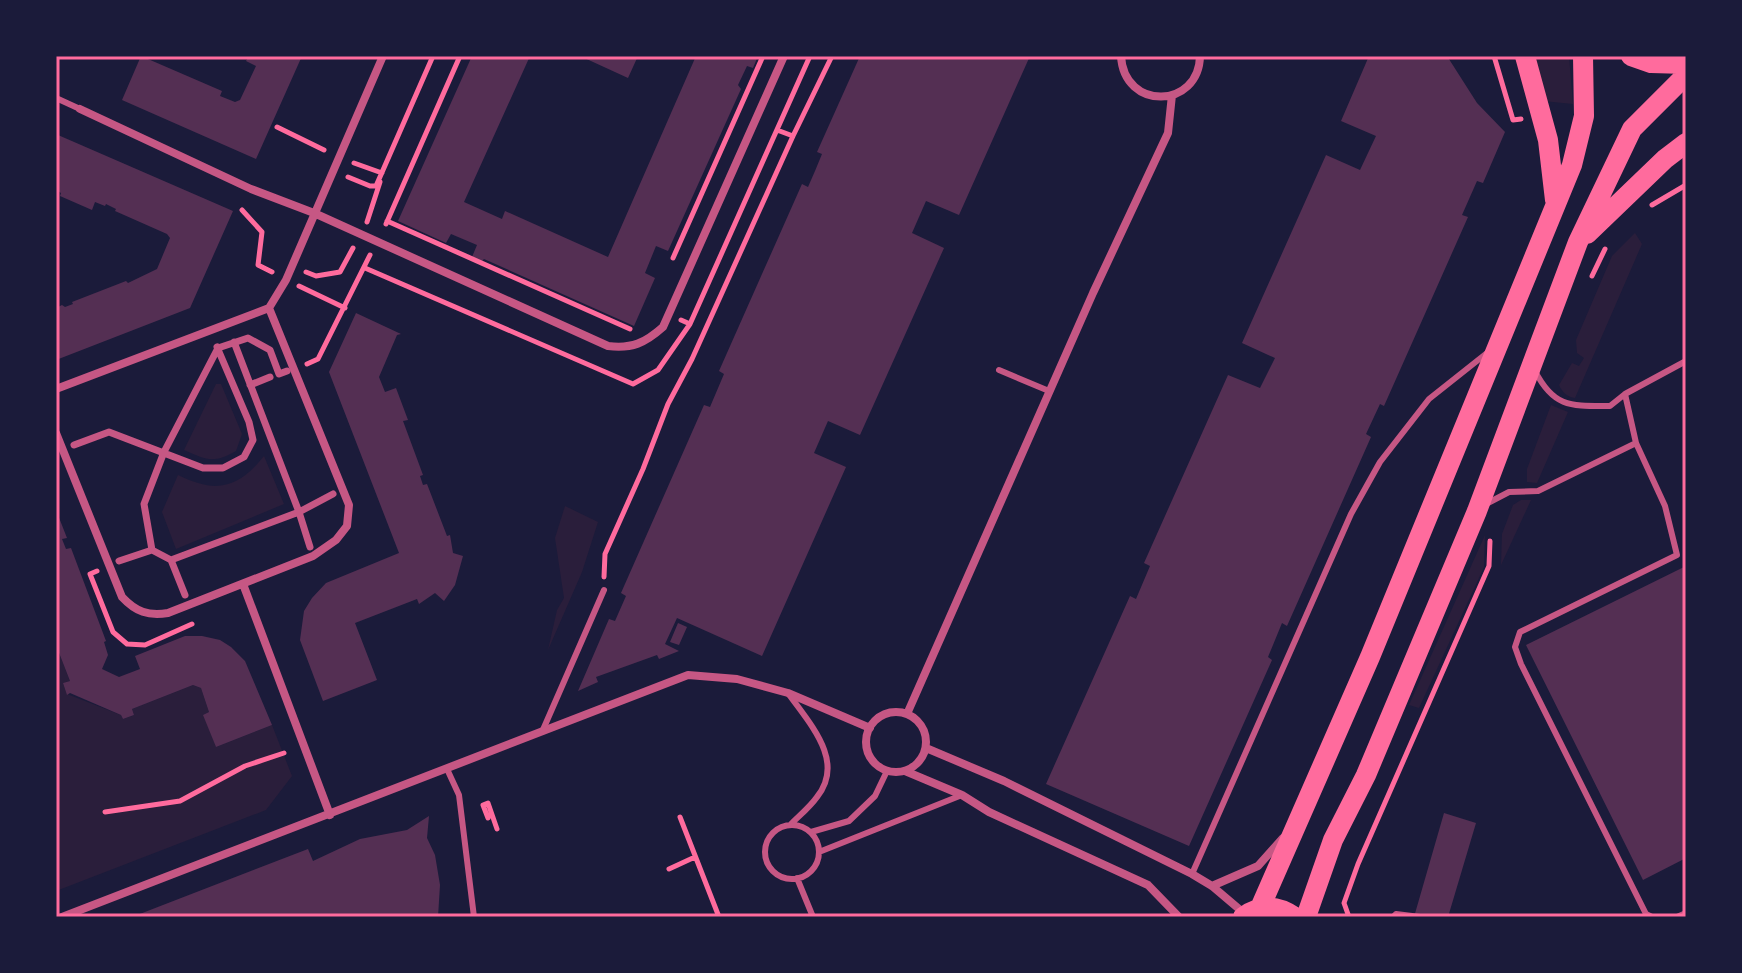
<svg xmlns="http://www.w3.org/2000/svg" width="1742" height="973" font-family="'PT Sans Narrow',sans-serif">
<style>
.green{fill:#2a1e3b}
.building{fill:#542f53}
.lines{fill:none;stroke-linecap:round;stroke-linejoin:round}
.path{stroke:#ff6b9d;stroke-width:5}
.service{stroke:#c65784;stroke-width:6}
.pedestrian{stroke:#c65784;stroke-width:7}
.minor{stroke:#c65784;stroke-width:8}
.primary{stroke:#ff6b9d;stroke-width:20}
.neatline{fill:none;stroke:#ff6b9d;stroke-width:3}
</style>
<rect width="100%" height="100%" fill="#1b1b3a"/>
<path class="green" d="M 1530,56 L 1569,56 L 1573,104 L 1543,101 Z
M 1635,233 L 1642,244 L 1575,398 C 1567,397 1562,392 1559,385 L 1572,363 L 1579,366 L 1584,358 L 1577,353 L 1576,340 L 1612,256 Z
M 216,384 L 221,384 L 242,434 L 236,451 C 213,464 207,460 184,450 Z
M 1551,405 L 1568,412 L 1537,483 L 1527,482 L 1527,469 Z
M 264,456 L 284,504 L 176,549 L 162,512 L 178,475 C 215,493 237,490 264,456 Z
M 1521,500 L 1531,500 L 1501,565 L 1502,534 L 1513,505 Z
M 565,506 L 598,522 L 582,572 L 548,650 L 557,610 L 564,598 L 555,538 Z
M 1485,535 L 1484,567 L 1419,708 L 1409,705 Z
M 56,645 L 70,681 L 63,683 L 67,694 L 121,715 L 123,719 L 134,715 L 132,709 L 193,685 L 201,688 L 209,712 L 204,715 L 216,747 L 272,725 L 292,776 L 266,810 L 56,891 Z"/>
<path class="building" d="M 141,56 L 222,91 L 220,96 L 235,102 L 240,100 L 256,66 L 246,61 L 249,56 L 302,56 L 256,159 L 122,100 Z
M 472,56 L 530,56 L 464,202 L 502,219 L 505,211 L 608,257 L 696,56 L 758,56 L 753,68 L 747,66 L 738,85 L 741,89 L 668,251 L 656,246 L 645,273 L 655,278 L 634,326 L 484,259 L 482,261 L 472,257 L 477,245 L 451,234 L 446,243 L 398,221 Z
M 580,56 L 638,56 L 628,78 Z
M 860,56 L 1030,56 L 959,215 L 926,201 L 912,233 L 944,248 L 860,435 L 828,421 L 814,453 L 846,467 L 762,656 L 677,618 L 665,644 L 679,651 L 659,659 L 657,655 L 596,677 L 598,682 L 578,691 L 609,619 L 615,621 L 626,596 L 621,593 L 704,405 L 710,407 L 724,374 L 719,371 L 802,184 L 808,187 L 815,171 L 822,154 L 817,152 Z
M 1369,56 L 1447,56 L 1477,103 L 1505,132 L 1483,183 L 1477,181 L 1462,215 L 1468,217 L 1384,406 L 1380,404 L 1366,434 L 1371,437 L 1287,626 L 1282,623 L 1268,657 L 1272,660 L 1189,846 L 1046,784 L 1130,596 L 1136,599 L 1150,566 L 1144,563 L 1228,375 L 1260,388 L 1275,358 L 1242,343 L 1326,155 L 1360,170 L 1376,136 L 1341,121 Z
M 58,135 L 233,211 L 190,308 L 56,360 L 56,308 L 62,305 L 65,307 L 73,304 L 72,302 L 126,281 L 128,283 L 157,269 L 170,238 L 167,234 L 115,211 L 116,209 L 106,204 L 105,206 L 95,202 L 92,210 L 60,196 L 61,193 L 56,190 Z
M 356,313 L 401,334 L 397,335 L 379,377 L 385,392 L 396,388 L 408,420 L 403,421 L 423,475 L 420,476 L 423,485 L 427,484 L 447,536 L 450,535 L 453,553 L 463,556 L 455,585 L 444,601 L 435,593 L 419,604 L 417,599 L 355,623 L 377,680 L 323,701 L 300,640 L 304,611 L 312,598 L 326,583 L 399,553 L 329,372 Z
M 56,510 L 67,538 L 62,539 L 66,549 L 71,548 L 106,641 L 104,642 L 108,655 L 102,669 L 119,677 L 140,669 L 135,656 L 185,636 L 202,636 L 220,640 L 231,647 L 245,661 L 272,725 L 216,747 L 203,715 L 209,712 L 201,688 L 193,685 L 132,709 L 134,715 L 123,719 L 121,715 L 70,693 L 67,695 L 63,683 L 70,681 L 56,645 Z
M 1686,566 L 1686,858 L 1643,880 L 1526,645 Z
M 678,623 L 687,627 L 679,645 L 670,642 Z
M 1444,813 L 1476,823 L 1448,917 L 1414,917 Z
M 429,816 L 427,838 L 435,855 L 440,885 L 438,917 L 132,917 L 308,849 L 313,861 L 360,839 L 407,830 Z"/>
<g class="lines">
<path class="path" d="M 1494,56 L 1513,120 L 1521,119
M 277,127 L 324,150
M 777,130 L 793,136
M 354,163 L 382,173
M 348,177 L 370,186 L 376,186 L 433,56
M 1652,205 L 1686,185
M 242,210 L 262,232 L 258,265 L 272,272
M 387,221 L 630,329
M 367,222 L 380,182
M 386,224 L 460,56
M 673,258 L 763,56
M 365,268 L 633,384 L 658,370 L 690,324
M 306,272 L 316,276 L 340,272 L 353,248
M 1592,276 L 1605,249
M 299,286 L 345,308
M 681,320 L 690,324 L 810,56
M 307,364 L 318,359 L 370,255
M 97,571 L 90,574 L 113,632 L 127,644 L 145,645 L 192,624
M 604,577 L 605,554 L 643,469 L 668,404 L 692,359 L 793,136 L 832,56
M 105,812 L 180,801 L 245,766 L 284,753
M 680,817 L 719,917
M 488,818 L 483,805 L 488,803 L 497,829
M 669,869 L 695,857
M 1349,917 L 1344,903 L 1358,864 L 1489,566 L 1490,541"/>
<path class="service" d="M 56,98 L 80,109
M 999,370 L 1049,391
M 1535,371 C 1554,408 1571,406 1610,406 L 1625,394 L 1686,361
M 1625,394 L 1636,443 L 1665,506 L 1677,555 L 1520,632 L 1515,647 L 1521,664 L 1646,914 L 1652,917
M 1486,504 L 1509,492 L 1538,491 L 1636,443
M 788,693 C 809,723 846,761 817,797 C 810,807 800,815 791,824
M 542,732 L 604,590
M 447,769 L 459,795 L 474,917
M765 852a27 27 0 1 1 54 0a27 27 0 1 1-54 0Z
M 811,832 L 849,821 L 875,796 L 887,771
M 819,852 L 962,795
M 1192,874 L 1351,514 L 1380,462 L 1429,399 L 1487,353
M 797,878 L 813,917
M 1393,917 L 1396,914 L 1420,917
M 1677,917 L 1686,913"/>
<path class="pedestrian" d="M 234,342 L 299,512 L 310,547
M 250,385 L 270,377
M 74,445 L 109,432 L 203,468 L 223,468 L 244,457 L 253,440 L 249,422 L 217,347
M 152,550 L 171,560
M 119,561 L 152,550 L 144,504 L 164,452 L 218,348 L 248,338 L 270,350 L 279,374 L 287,371
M 185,595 L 171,560 L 299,512 L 333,494"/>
<path class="minor" d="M 1121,56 C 1124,111 1199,109 1200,56
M 80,109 L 251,189 L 314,213 L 608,346 C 632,349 645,343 663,327 L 784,56
M 56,389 L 269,308 L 286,280 L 383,56
M 56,433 L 122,597 C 136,612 148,616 168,613 L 313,556 L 336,540 L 347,526 L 349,505 L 269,308
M 243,584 L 330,815
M866 742a30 30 0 1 1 60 0a30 30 0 1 1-60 0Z
M 907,714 L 1093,293 L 1168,133 L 1172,95
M 926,748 L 1004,781 L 1192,874 L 1212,886 L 1245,914
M 905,771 L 962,795 L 989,812 L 1148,885 L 1179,917
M 1212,886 L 1258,866 L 1283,838
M 62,917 L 688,675 L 737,679 L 788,693 L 870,728"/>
<path class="primary" d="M 1525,56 L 1548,140 L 1555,200
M 1631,56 L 1651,63 L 1686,64
M 1587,234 L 1665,159 L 1686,143
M 1260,908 L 1370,657 L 1572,165 L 1584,116 L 1583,56
M 1243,917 C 1260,904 1277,905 1295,917
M 1306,917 L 1333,840 L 1366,775 L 1477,511 L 1578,242 L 1632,129 L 1686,75"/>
</g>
<rect width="1742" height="973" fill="none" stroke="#1b1b3a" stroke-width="116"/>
<rect x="58" y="58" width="1626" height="857" class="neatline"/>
</svg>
